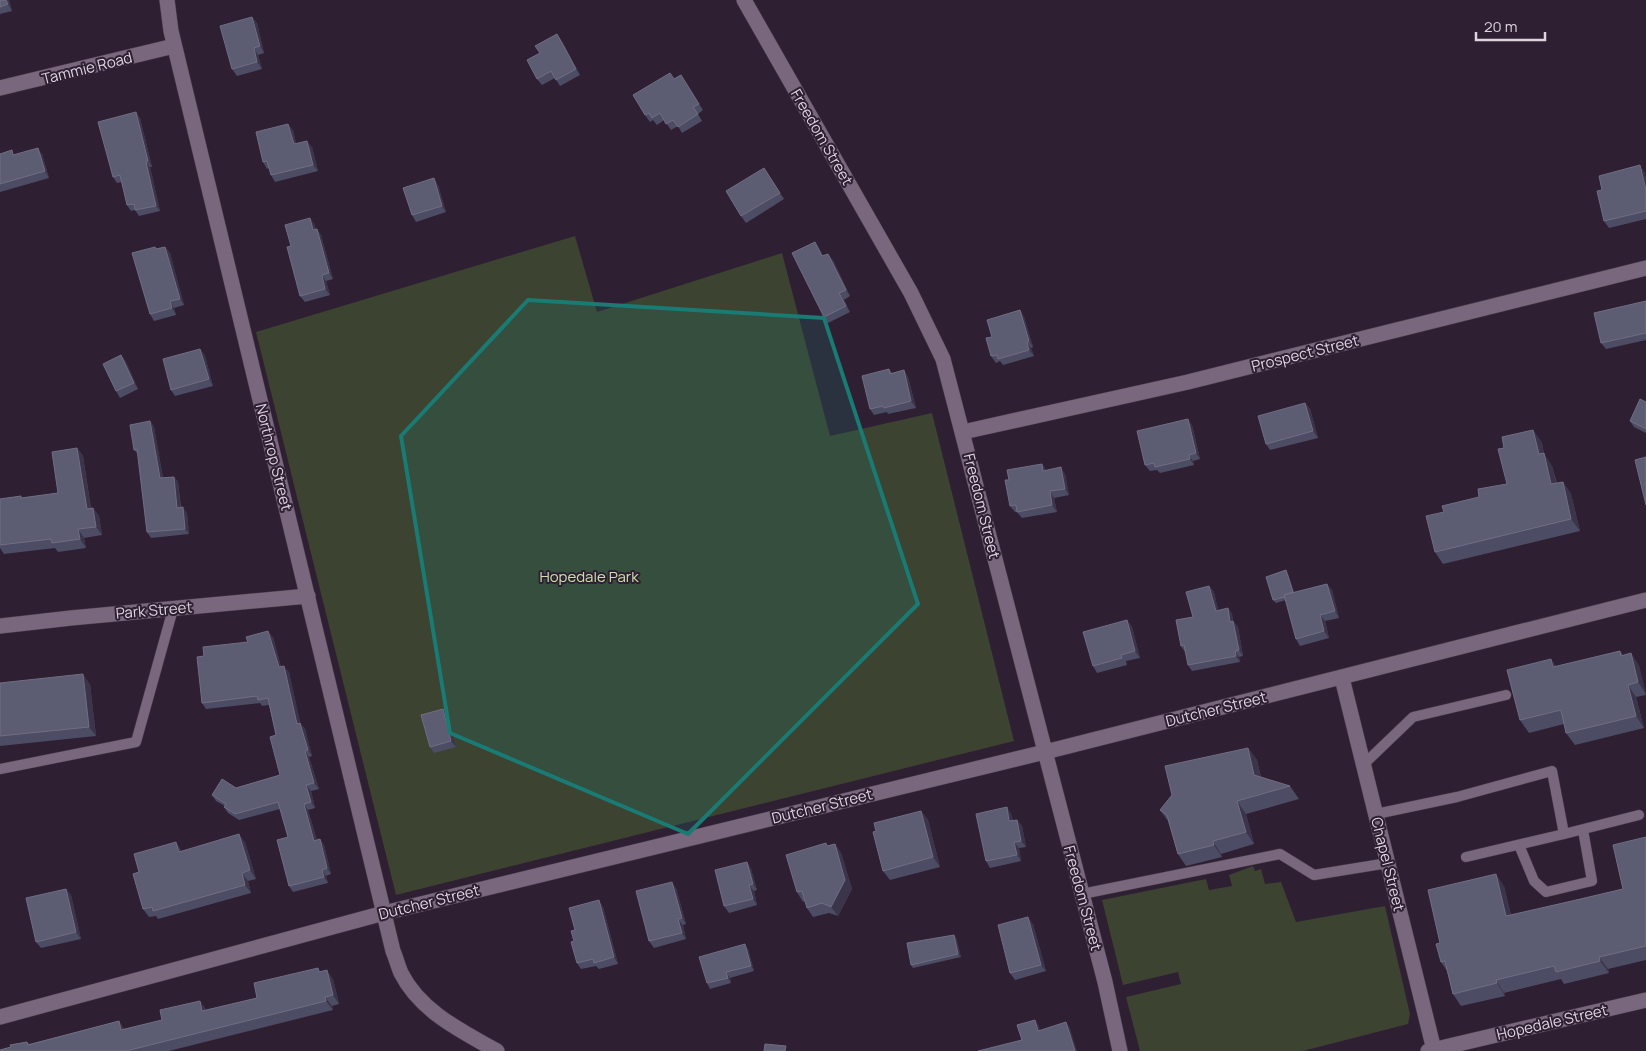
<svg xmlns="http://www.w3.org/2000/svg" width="1646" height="1051" font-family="Manrope,sans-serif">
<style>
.green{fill:#3c4330}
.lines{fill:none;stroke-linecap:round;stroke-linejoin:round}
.service-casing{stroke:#4b3d4d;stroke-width:11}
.minor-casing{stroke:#4b3d4d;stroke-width:16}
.tertiary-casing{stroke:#4b3d4d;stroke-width:16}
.service{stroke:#79677d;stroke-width:10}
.minor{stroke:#79677d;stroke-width:15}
.tertiary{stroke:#79677d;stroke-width:15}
.wall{fill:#4c4d64}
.shaded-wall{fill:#3a354b}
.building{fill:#5c5c72;stroke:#706e83}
.marked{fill:#197b74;fill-opacity:0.2;stroke:#197b74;stroke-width:4;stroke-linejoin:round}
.labels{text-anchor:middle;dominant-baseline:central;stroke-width:4;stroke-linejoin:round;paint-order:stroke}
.street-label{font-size:15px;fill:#ded4e0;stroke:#2f1f32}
.park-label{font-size:15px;fill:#c9e1a8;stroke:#2f1f32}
</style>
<rect width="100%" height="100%" fill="#2f1f32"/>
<path class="green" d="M 575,236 L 597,312 L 782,253 L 830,436 L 932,413 L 1014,741 L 396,895 L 256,332 Z
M 1253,866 L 1255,871 L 1261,869 L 1265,884 L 1281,882 L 1296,922 L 1385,906 L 1410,1014 L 1408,1024 L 1303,1051 L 1140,1051 L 1126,997 L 1181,984 L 1178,972 L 1123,985 L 1102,900 L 1206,879 L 1209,890 L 1232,886 L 1229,875 Z"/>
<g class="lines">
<defs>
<path id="service" d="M 1364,764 L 1413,717 L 1506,695
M 0,769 L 136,742 L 173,609
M 1376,814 L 1457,797 L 1552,771 L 1564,834 L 1466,857
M 1564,834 L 1639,815
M 1519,845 L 1534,881 L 1546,892 L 1592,881 L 1583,830
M 1082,894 L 1280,854 L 1314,875 L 1388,863"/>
<path id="minor" d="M 0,88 L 174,46
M 963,432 L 1188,382 L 1646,268
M 0,626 L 71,618 L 308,596
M 1342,678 L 1434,1050"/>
<path id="tertiary" d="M 167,0 L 171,31 L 393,951 C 396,958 398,966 401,973 C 420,1011 461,1031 497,1051
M 744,0 L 911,293 L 943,359 L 1105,982 L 1120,1051
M 0,1017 L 384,913 L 1057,749 L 1646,600
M 1428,1051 L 1646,1000"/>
</defs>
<use href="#service" class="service-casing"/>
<use href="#minor" class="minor-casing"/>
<use href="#tertiary" class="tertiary-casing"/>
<use href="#service" class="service"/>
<use href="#minor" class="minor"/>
<use href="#tertiary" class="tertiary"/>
</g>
<path class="wall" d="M 0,0 L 9,0 L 12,11 L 0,14 Z
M 252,17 L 257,23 L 264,53 L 258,55 L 262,69 L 237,76 L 232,69 Z
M 562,41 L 580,75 L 560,86 L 555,78 L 542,85 L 537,79 Z
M 681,75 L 703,110 L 698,114 L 702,121 L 682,133 L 678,126 L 671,130 L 664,120 L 657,125 L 653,120 L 650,122 L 645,115 L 674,79 Z
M 140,118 L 152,167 L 150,167 L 160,211 L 139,216 L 135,210 L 131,211 L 127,205 L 122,182 L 117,183 L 113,177 Z
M 293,130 L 296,144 L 312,147 L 318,171 L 275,182 L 271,175 L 269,168 L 267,169 L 263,162 Z
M 0,154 L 42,154 L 49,178 L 0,192 Z
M 1644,171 L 1646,178 L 1646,219 L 1609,228 L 1604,221 L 1602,190 Z
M 768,174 L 784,199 L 746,223 L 741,216 Z
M 438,185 L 446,212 L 416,222 L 412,215 Z
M 310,218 L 314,224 L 316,229 L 321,235 L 333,279 L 326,281 L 330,295 L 305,302 L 300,296 L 291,246 Z
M 815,242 L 823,256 L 833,260 L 850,296 L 844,300 L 850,312 L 828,323 L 824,317 Z
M 155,247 L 157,249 L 165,247 L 170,253 L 184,305 L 174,308 L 176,315 L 154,321 L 150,314 Z
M 1646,301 L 1646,340 L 1606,349 L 1601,343 Z
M 1020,310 L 1024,317 L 1033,347 L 1031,348 L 1034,356 L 1003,365 L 1000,361 L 996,363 L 991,356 L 992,337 Z
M 200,349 L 205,356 L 213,386 L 175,396 L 171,390 Z
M 121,355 L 126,362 L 138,389 L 120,398 L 116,391 Z
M 889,369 L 892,373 L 904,370 L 908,377 L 916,408 L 888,414 L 887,412 L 874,415 L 870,409 Z
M 1646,402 L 1646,433 L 1634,427 L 1630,421 Z
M 1305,403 L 1310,409 L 1318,438 L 1270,450 L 1266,444 Z
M 150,421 L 154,427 L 163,478 L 174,477 L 178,482 L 181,507 L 187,513 L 189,534 L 151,538 L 147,532 L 138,454 L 134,450 Z
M 1192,425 L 1200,459 L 1193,461 L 1194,465 L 1160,473 L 1157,470 L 1150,471 L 1145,465 Z
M 1533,430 L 1542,443 L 1544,454 L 1552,466 L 1557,483 L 1563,482 L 1571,494 L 1580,531 L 1443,564 L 1435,552 L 1444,512 L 1479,497 L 1507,484 L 1504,448 Z
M 77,448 L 83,456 L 91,508 L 93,508 L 99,516 L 102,535 L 84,538 L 86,548 L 58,552 L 55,548 L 4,554 L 0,548 L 0,499 L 23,498 L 58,493 Z
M 1042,464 L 1046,470 L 1065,474 L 1069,495 L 1054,498 L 1057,512 L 1022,518 L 1017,512 L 1015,512 L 1010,506 L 1009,480 Z
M 1288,574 L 1294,592 L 1327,584 L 1332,590 L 1339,618 L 1325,621 L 1329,638 L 1300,646 L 1296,639 L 1286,600 L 1276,603 L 1273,600 Z
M 1209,586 L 1214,592 L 1218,610 L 1228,608 L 1232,614 L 1233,621 L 1238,627 L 1243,656 L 1239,657 L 1240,662 L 1192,671 L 1188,665 L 1186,652 L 1185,652 L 1181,646 L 1193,617 Z
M 1127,620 L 1132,627 L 1140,658 L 1126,661 L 1127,665 L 1097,673 L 1093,666 Z
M 273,637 L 281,667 L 289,672 L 300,723 L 305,729 L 312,756 L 309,757 L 319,789 L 311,791 L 315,808 L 308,810 L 317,840 L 320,839 L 324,845 L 331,874 L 326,876 L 328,883 L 293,892 L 289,886 L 288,837 L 280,809 L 239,820 L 228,813 L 224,807 L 225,806 L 216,801 L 212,795 L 280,775 L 276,735 L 269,705 L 262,706 L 260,703 L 206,709 L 202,703 L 204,656 L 248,642 Z
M 1620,651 L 1623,655 L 1631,653 L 1639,666 L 1646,695 L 1636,697 L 1644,728 L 1575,745 L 1566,733 L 1564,724 L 1529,733 L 1520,720 L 1556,667 Z
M 0,683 L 90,684 L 96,736 L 0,746 Z
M 443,709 L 447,716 L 456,747 L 434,753 L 430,747 Z
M 1248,748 L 1257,760 L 1261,777 L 1290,786 L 1299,799 L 1246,814 L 1254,844 L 1221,854 L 1222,857 L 1186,866 L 1178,854 L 1168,821 L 1160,810 Z
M 1007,807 L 1011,814 L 1013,821 L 1017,820 L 1022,826 L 1026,847 L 1019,848 L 1021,861 L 990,868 L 986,861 Z
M 921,811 L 928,820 L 940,867 L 890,880 L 883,871 L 876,831 Z
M 1646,837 L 1646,960 L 1608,969 L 1609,973 L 1564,984 L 1561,979 L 1504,993 L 1505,996 L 1461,1006 L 1453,994 L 1447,971 L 1441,962 L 1440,943 L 1504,886 L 1511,915 L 1623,889 Z
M 245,842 L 256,879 L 248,881 L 251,893 L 158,919 L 156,916 L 149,917 L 143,909 L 139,872 Z
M 835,844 L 841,853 L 852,889 L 838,916 L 829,913 L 813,917 L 807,908 L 805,901 L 803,902 L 797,892 L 828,846 Z
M 747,862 L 751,869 L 757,890 L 754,891 L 757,905 L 729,913 L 724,906 Z
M 676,888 L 686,924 L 683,925 L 686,939 L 654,948 L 649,941 Z
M 66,889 L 71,895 L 81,939 L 41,948 L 36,942 Z
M 603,907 L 618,964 L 599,969 L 596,966 L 581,969 L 577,963 L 574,941 L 575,930 Z
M 1033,924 L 1046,971 L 1015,980 L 1010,973 Z
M 954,935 L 956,938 L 961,957 L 913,968 L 911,965 Z
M 748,949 L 754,971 L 730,978 L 731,983 L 710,989 L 707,983 Z
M 318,968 L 320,972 L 333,979 L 339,1004 L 332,1006 L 333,1010 L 169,1051 L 0,1051 L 27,1042 L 29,1044 L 119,1021 L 124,1029 L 257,998 Z"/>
<path class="shaded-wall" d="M 6,0 L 9,0 L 12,11 L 8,4 Z
M 252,17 L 257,23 L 264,53 L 260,46 Z
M 557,34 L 562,41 L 580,75 L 576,69 Z
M 254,48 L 258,55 L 262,69 L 257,62 Z
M 136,112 L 140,118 L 152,167 L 148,161 Z
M 288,124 L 293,130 L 298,151 L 294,144 Z
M 307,141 L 312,147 L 318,171 L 313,165 Z
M 38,148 L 42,154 L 49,178 L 45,171 Z
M 146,162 L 150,167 L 160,211 L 156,206 Z
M 1640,165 L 1644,171 L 1646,178 L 1646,190 Z
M 434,178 L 438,185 L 446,212 L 442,206 Z
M 310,218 L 314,224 L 318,236 L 313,230 Z
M 317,229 L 321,235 L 333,279 L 329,273 Z
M 815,242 L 819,248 L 827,263 L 822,256 Z
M 165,247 L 170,253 L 184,305 L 180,299 Z
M 828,254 L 833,260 L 850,296 L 846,290 Z
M 322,275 L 326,281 L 330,295 L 325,289 Z
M 839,293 L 844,300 L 850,312 L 846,306 Z
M 170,301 L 174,308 L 176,315 L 172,308 Z
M 1020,310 L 1024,317 L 1033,347 L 1029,341 Z
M 1027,342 L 1031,348 L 1034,356 L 1029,350 Z
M 200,349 L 205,356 L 213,386 L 209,379 Z
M 121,355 L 126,362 L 138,389 L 134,383 Z
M 904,370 L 908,377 L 916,408 L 911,401 Z
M 1305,403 L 1310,409 L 1318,438 L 1313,431 Z
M 1188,419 L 1192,425 L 1200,459 L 1196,453 Z
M 150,421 L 154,427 L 164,484 L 160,478 Z
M 1533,430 L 1542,443 L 1544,454 L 1552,466 L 1560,497 L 1551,484 L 1539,454 Z
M 77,448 L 83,456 L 92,517 L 87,509 Z
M 1189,455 L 1193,461 L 1194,465 L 1190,459 Z
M 1042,464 L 1046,470 L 1043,471 Z
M 1061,467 L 1065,474 L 1069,495 L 1065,489 Z
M 174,477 L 178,482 L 181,513 L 177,508 Z
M 1563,482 L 1571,494 L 1580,531 L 1571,519 Z
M 1050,491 L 1054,498 L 1057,512 L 1052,505 Z
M 183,507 L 187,513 L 189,534 L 185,529 Z
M 93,508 L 99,516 L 102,535 L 96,527 Z
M 78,529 L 84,538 L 86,548 L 80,539 Z
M 1286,570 L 1288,574 L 1295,597 L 1293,594 Z
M 1327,584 L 1332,590 L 1339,618 L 1335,611 Z
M 1209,586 L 1214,592 L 1220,617 L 1216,611 Z
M 1228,608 L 1232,614 L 1234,628 L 1230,622 Z
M 1320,615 L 1325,621 L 1329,638 L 1324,631 Z
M 1127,620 L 1132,627 L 1140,658 L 1135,651 Z
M 1233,621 L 1238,627 L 1243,656 L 1239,650 Z
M 268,631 L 273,637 L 283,674 L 279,667 Z
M 1235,651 L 1239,657 L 1240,662 L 1236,656 Z
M 1631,653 L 1639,666 L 1646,694 L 1638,682 Z
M 1551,659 L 1560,671 L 1553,667 Z
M 284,666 L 289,672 L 302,730 L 297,724 Z
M 83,674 L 90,684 L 96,736 L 89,727 Z
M 1628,685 L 1636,697 L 1644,728 L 1636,716 Z
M 443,709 L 447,716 L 456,747 L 451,741 Z
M 300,723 L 305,729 L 312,756 L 308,750 Z
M 1248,748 L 1257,760 L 1263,787 L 1254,775 Z
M 305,751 L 309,757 L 319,789 L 314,783 Z
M 306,785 L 311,791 L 315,808 L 311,802 Z
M 1237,801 L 1246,814 L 1254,844 L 1246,832 Z
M 304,804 L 308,810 L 319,847 L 314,841 Z
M 1007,807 L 1011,814 L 1014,828 L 1009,821 Z
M 921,811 L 928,820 L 940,867 L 933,857 Z
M 1017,820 L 1022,826 L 1026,847 L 1021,841 Z
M 239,834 L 245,842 L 256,879 L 250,870 Z
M 320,839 L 324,845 L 331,874 L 327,868 Z
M 1213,841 L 1221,854 L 1222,857 L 1214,845 Z
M 176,842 L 182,851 L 185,861 L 179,852 Z
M 1014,842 L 1019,848 L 1021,861 L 1017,855 Z
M 835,844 L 841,853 L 852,889 L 838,916 L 831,907 Z
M 747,862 L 751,869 L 757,890 L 753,884 Z
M 322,870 L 326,876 L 328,883 L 324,877 Z
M 242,873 L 248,881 L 251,893 L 245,885 Z
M 1496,874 L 1504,886 L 1514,928 L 1506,916 Z
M 672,882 L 676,888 L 686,924 L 682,918 Z
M 749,885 L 754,891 L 757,905 L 753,899 Z
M 66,889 L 71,895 L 81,939 L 76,932 Z
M 599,900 L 603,907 L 618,964 L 614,957 Z
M 1028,917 L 1033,924 L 1046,971 L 1041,965 Z
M 678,919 L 683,925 L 686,939 L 682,933 Z
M 954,935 L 956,938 L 961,957 L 958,954 Z
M 745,944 L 748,949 L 754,971 L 751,966 Z
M 1599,957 L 1608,969 L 1609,973 L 1600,961 Z
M 327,970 L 333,979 L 339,1004 L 333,995 Z
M 726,972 L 730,978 L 731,983 L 728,978 Z
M 1496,980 L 1504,993 L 1505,996 L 1497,983 Z
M 325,997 L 332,1006 L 333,1010 L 326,1001 Z
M 200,1001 L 206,1009 L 209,1020 L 202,1011 Z
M 1035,1020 L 1039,1026 L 1042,1037 L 1038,1031 Z
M 119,1021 L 125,1030 L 121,1030 Z
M 1066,1022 L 1070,1028 L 1077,1051 L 1075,1051 Z"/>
<path class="building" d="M 0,0 L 6,0 L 8,4 L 0,7 Z
M 252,17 L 260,46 L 254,48 L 257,62 L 232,69 L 220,26 Z
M 557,34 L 576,69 L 556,80 L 551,71 L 537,79 L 527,60 L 540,53 L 535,46 Z
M 670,73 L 674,79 L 681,75 L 699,104 L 693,107 L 698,114 L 678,127 L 673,120 L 666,124 L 660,113 L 652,118 L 649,113 L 645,115 L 633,95 Z
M 136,112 L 148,161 L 146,162 L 156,206 L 135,210 L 134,204 L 127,205 L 120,175 L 113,177 L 98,122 Z
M 288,124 L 294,144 L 307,141 L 313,165 L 271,175 L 267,161 L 263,162 L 256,132 Z
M 38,148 L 45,171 L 0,184 L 0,154 L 12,150 L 13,155 Z
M 1640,165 L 1646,190 L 1646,211 L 1604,221 L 1597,191 L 1602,190 L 1599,176 Z
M 764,168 L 780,193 L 741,216 L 726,191 Z
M 434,178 L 442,206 L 412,215 L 403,188 Z
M 310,218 L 313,230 L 317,229 L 329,273 L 322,275 L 325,289 L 300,296 L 287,247 L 291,246 L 285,225 Z
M 815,242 L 822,256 L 828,254 L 846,290 L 839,293 L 846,306 L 824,317 L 792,253 Z
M 155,247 L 156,249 L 165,247 L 180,299 L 170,301 L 172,308 L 150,314 L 132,253 Z
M 1646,301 L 1646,333 L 1601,343 L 1594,313 Z
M 1020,310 L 1029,341 L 1027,342 L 1029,350 L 998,359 L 997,355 L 991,356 L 986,338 L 992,337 L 987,320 Z
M 200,349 L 209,379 L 171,390 L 163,359 Z
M 121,355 L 134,383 L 116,391 L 103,364 Z
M 889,369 L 890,374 L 904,370 L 911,401 L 884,408 L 883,406 L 870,409 L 862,376 Z
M 1640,399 L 1646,402 L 1646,429 L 1630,421 Z
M 1305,403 L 1313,431 L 1266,444 L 1258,416 Z
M 1188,419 L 1196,453 L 1189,455 L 1190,459 L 1155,467 L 1154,463 L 1145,465 L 1137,431 Z
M 150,421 L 160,478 L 174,477 L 177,508 L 183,507 L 185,529 L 147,532 L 137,449 L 134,450 L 130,425 Z
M 1533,430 L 1539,454 L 1544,453 L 1551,484 L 1563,482 L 1571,519 L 1435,552 L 1426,516 L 1444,512 L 1442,506 L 1479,497 L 1478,489 L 1507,484 L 1498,449 L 1504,448 L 1502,437 Z
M 77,448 L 87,509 L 93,508 L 96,527 L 78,529 L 80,539 L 52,543 L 51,539 L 0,545 L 0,499 L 21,496 L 21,498 L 58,493 L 52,452 Z
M 1646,457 L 1646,505 L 1635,460 Z
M 1042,464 L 1043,471 L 1061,467 L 1065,489 L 1050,491 L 1052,505 L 1017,512 L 1016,505 L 1010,506 L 1005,480 L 1009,480 L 1007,470 Z
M 1286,570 L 1293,592 L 1284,595 L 1285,597 L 1273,600 L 1266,577 Z
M 1327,584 L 1335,611 L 1320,615 L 1324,631 L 1296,639 L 1284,595 Z
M 1209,586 L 1216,611 L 1228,608 L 1230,622 L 1233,621 L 1239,650 L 1235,651 L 1236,656 L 1188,665 L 1184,645 L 1181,646 L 1176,620 L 1193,617 L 1186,592 Z
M 1127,620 L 1135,651 L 1121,655 L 1122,658 L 1093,666 L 1083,632 Z
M 268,631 L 279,667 L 284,666 L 297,724 L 300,723 L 308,750 L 305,751 L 314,783 L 306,785 L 311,802 L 304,804 L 314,841 L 320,839 L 327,868 L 322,870 L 324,877 L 289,886 L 277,840 L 288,837 L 278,802 L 235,814 L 224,807 L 226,804 L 212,795 L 222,779 L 236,788 L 280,775 L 270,737 L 276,735 L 268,698 L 258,700 L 257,696 L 202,703 L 197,657 L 204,656 L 203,647 L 248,642 L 246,637 Z
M 1620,651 L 1621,656 L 1631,653 L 1638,682 L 1628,685 L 1636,716 L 1566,733 L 1561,710 L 1520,720 L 1507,670 L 1551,659 L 1553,667 Z
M 83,674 L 89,727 L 0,736 L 0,683 Z
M 443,709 L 451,741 L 430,747 L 421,715 Z
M 1248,748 L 1254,775 L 1290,786 L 1237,801 L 1246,832 L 1213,841 L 1214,845 L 1178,854 L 1167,815 L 1160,810 L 1172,795 L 1165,766 Z
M 1007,807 L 1009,821 L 1017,820 L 1021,841 L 1014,842 L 1017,855 L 986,861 L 976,814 Z
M 921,811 L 933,857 L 883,871 L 873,832 L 876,831 L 874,823 Z
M 239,834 L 250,870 L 242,873 L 245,885 L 153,911 L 152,907 L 143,909 L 133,874 L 139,872 L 134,854 L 176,842 L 179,852 Z
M 1646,837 L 1646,946 L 1599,957 L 1600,961 L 1556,972 L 1554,966 L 1496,980 L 1497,983 L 1453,994 L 1445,961 L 1441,962 L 1436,944 L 1440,943 L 1428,890 L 1496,874 L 1506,916 L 1572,901 L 1623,889 L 1613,845 Z
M 826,843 L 827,846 L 835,844 L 845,880 L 831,907 L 822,903 L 807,908 L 802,891 L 797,892 L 786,855 Z
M 747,862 L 753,884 L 749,885 L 753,899 L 724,906 L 715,870 Z
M 672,882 L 682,918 L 678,919 L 682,933 L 649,941 L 636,891 Z
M 66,889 L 76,932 L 36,942 L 26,898 Z
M 599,900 L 614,957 L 594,963 L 593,959 L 577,963 L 571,942 L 574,941 L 571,931 L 575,930 L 569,908 Z
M 1028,917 L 1041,965 L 1010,973 L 998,925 Z
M 954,935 L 958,954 L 911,965 L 907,943 Z
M 745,944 L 751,966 L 726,972 L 728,978 L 707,983 L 699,957 Z
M 318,968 L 319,972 L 327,970 L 333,995 L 325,997 L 326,1001 L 126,1051 L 0,1051 L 0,1050 L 11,1047 L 10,1045 L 27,1042 L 28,1045 L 119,1021 L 121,1030 L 162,1020 L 160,1010 L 200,1001 L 202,1011 L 257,998 L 254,983 Z
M 1035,1020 L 1038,1031 L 1066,1022 L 1075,1051 L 978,1051 L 1022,1040 L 1017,1025 Z
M 765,1044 L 786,1046 L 785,1051 L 764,1051 Z"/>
<path class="marked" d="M 528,300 L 824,318 L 918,604 L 688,834 L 450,733 L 401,436 Z"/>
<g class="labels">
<g class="street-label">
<text transform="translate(87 68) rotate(-14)">Tammie Road</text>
<text transform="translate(822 137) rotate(60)">Freedom Street</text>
<text transform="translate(1305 353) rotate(-14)">Prospect Street</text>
<text transform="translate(274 457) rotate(76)">Northrop Street</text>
<text transform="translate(982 506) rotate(76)">Freedom Street</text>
<text transform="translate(154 610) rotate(-5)">Park Street</text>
<text transform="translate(1216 709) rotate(-14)">Dutcher Street</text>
<text transform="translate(822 806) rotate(-14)">Dutcher Street</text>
<text transform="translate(1388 864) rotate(76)">Chapel Street</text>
<text transform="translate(1083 898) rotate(75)">Freedom Street</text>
<text transform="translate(429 902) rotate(-14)">Dutcher Street</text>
<text transform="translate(1552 1022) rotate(-13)">Hopedale Street</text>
</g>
<g class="park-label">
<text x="589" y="576">Hopedale Park</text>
</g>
</g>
<path d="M1476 32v8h69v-8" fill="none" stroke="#ded4e0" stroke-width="2.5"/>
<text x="1484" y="32" font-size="15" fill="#ded4e0" stroke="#2f1f32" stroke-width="4" paint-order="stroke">20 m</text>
</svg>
